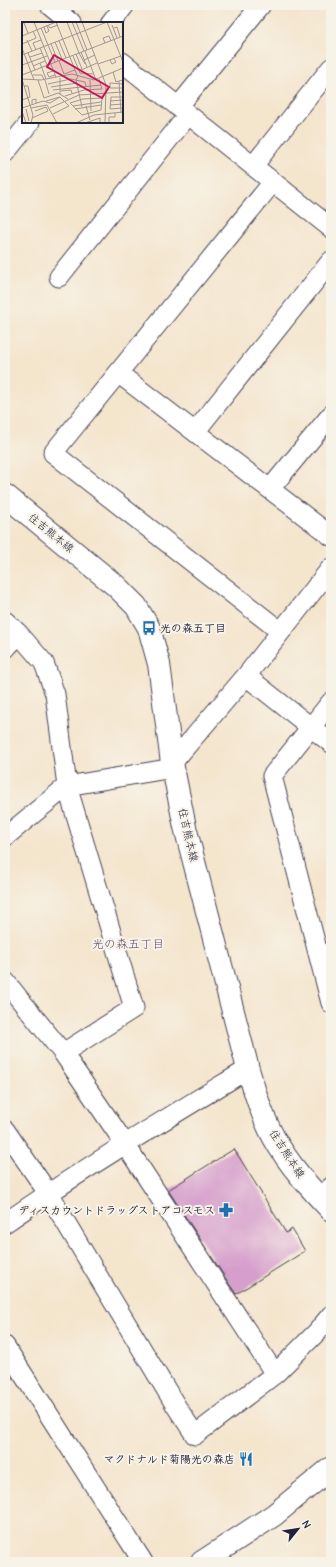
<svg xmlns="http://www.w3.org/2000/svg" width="336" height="1567" font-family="'Comic Neue','Klee One',sans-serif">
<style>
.building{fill:#d69ecc}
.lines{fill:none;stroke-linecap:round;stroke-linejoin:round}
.minor-casing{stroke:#423f51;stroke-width:21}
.major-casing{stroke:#423f51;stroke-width:24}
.minor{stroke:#fff;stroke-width:19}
.major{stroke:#fff;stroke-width:22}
.labels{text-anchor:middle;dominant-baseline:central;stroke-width:4;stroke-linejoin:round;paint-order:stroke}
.street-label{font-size:11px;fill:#22223b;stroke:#f7f3e8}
.poi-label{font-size:11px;font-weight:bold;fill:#22223b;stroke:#f7f3e8;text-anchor:end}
.neighbourhood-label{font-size:12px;fill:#614d6e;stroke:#f7f3e8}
.inset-road{fill:none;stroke:#a09793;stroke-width:1}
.view{fill:#c2185b;fill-opacity:0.15;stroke:#c2185b;stroke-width:2}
.inset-edge{fill:none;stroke:#22223b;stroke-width:2}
</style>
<rect width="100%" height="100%" fill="#f7f3e8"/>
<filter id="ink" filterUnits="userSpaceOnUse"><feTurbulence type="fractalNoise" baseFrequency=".025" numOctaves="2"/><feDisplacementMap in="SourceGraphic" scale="8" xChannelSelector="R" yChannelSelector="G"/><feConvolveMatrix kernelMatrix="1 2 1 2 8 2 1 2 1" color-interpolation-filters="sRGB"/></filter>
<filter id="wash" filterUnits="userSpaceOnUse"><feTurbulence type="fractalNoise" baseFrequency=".012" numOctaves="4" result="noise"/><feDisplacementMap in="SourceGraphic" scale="16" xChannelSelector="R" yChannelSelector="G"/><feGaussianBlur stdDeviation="0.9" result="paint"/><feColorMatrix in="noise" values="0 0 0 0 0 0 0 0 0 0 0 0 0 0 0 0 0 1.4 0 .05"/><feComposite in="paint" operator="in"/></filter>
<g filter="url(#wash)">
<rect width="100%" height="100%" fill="#f4e5cd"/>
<g id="blocks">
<path class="building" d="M 234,1149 L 286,1233 L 292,1229 L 305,1251 L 236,1294 L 168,1190 Z"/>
</g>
</g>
<g filter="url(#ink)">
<use href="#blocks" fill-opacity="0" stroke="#423f51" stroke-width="1"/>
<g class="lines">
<defs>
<path id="minor" d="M 50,5 L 72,23
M 111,23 L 125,5
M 122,62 L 331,228
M 178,107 L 261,5
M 5,153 L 30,122
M 253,166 L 331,68
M 273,182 L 53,453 L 280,631
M 59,277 L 188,115
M 118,373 L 331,536
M 195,432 L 331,261
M 270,489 L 331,415
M 5,621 L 19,634 L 44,663 L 55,694 L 67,786 L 134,1008 L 63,1053
M 5,649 L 19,634
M 246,676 L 331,743
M 331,702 L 272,776 L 331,1003
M 172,763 L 246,676 L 331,568
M 5,837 L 67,786 L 173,768
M 5,981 L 63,1053 L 125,1144 L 275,1374
M 5,1130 L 48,1193 L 176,1406 L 195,1435 L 275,1374 L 317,1332 L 331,1315
M 321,1200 L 331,1187
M 5,1223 C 84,1168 166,1119 248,1069
M 5,1346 L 143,1562"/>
<path id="major" d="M 5,495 L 116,586 L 136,606 L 149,628 L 159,664 L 172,763 L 185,827 L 248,1069 C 255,1093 262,1116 274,1138 C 289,1165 310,1188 331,1210
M 202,1562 L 274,1515 L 331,1468"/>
</defs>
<use href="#minor" class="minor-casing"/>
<use href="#major" class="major-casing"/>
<use href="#minor" class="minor"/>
<use href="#major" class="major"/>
</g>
</g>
<defs>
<symbol id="bus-bare" viewBox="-9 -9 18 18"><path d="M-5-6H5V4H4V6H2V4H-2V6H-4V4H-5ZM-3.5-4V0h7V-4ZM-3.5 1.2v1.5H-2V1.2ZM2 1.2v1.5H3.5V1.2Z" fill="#1f6fb2" stroke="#f7f3e8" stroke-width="2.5" paint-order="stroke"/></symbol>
<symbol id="pharmacy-bare" viewBox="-9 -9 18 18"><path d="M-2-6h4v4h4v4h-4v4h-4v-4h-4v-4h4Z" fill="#1f6fb2" stroke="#f7f3e8" stroke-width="2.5" paint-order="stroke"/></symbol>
<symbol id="restaurant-bare" viewBox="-9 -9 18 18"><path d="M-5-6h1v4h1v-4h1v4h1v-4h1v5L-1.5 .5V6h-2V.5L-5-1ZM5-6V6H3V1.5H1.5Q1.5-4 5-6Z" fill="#1f6fb2" stroke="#f7f3e8" stroke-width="2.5" paint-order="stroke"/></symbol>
</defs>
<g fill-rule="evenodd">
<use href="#bus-bare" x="139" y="618" width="20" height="20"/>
<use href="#pharmacy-bare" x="216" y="1200" width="20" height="20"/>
<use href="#restaurant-bare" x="236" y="1449" width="20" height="20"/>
</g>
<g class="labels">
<g class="street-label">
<text transform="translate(51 533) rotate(39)">住吉熊本線</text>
<text transform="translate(188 835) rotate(77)">住吉熊本線</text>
<text transform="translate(287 1154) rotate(57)">住吉熊本線</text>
</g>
<g class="poi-label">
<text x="160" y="628" text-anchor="start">光の森五丁目</text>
<text x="215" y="1210">ディスカウントドラッグストアコスモス</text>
<text x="235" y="1459">マクドナルド菊陽光の森店</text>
</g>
<g class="neighbourhood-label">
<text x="128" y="944">光の森五丁目</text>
</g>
</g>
<g transform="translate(22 22)">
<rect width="101" height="101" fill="#f4e5cd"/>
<path class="inset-road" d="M 12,0 L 34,55M 34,0 L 55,53M 45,0 L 57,31M 50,0 L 62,29M 54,0 L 65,28M 60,0 L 84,63 L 83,101M 85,0 L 101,40M 0,1 L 2,1 L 6,11M 26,3 L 28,6 L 36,3M 90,3 L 95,16M 22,5 L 24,11 L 27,9 L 25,4M 19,6 L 33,40M 92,6 L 95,5 L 98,15M 0,14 L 34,0M 5,18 L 10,29M 37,19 L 44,36M 33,20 L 40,37M 83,21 L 81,16 L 87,14 L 89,19M 0,22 L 14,16 L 11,9M 29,22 L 36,39M 0,26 L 12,58M 18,26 L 25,43M 14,28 L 11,21 L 19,18M 63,29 L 74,58M 59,30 L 65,45M 6,31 L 13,48M 57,31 L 63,42M 54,32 L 60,47M 0,33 L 85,0M 51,34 L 58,51 L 72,52M 8,35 L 20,31M 62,38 L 73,33M 88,38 L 90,42 L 94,40 L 92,37M 37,39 L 42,52 L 53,48M 18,41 L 24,57M 76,42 L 99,34M 0,43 L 25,34M 11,44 L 23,39M 31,49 L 25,51 L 27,55 L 33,53M 57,49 L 75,41M 91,50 L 94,60 L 97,59M 0,53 L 101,14M 11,53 L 20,53 L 22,58M 56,54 L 54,58 L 60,85M 16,58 L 22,76 L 36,71 L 46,77M 23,58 L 27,72M 68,58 L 69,89M 26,62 L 49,57 L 63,60 L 64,64M 101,62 L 88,61 L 88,66 L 101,66M 29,65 L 55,61M 31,68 L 79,63M 39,69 L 49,68 L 50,71M 38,72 L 38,56M 43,74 L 62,68 L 80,67 L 77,57M 101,75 L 89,75 L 88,87 L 101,86M 80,76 L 79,88 L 60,93 L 48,81 L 61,77 ZM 0,78 L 8,75 L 6,64 L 2,64M 24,79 L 38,75 L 45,82M 88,79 L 101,78M 10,82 L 10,78 L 14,77 L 14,81M 88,83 L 101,82M 51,84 L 79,80M 64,84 L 68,98M 0,86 L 21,79 L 28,81 L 38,75M 9,86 L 25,83 L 35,101M 28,86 L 57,73 L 101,70M 4,87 L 7,99M 53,87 L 79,83M 0,89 L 4,101M 99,91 L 97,59 L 101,58M 31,92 L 47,84 L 45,82M 10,96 L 26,89 L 24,85 L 13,89M 9,101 L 11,93 L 0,57 L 19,58 L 50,52 L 72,58 L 101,46M 54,101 L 72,93 L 101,90M 63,101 L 78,96 L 78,101M 87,101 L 87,95 L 93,95 L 93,91"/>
<path class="view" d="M 32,33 L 87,65 L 80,76 L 25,45 Z"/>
<rect width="101" height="101" class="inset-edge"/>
</g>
<rect width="336" height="1567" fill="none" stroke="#f7f3e8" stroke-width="20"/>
<g transform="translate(298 1529) rotate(60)" stroke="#f7f3e8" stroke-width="3" paint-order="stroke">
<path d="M0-3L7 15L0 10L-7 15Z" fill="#22223b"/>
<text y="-6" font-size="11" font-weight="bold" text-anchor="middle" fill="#22223b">N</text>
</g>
</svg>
